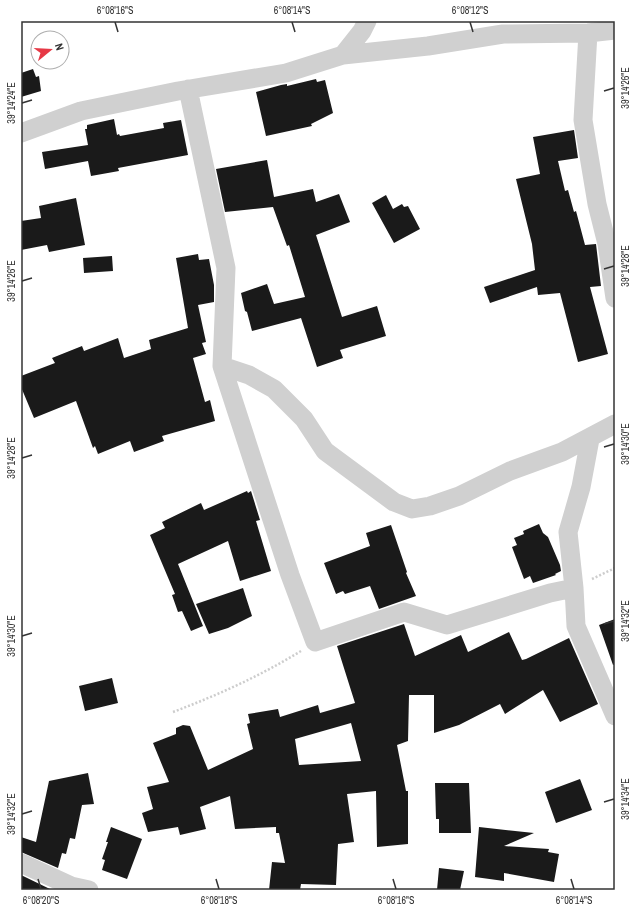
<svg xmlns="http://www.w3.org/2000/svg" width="636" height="911" font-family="'Archivo Narrow',sans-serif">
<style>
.building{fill:#1a1a1a;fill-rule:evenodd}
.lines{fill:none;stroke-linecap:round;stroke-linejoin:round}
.path{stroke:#cdcdcd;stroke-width:2.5;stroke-dasharray:2 2;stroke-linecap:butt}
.minor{stroke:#d0d0d0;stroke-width:19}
.ticks{fill:none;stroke:#333;stroke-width:1.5}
.neatline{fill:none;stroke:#333;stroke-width:1.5}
.ticks-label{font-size:10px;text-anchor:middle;fill:#333}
</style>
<rect width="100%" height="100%" fill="#fff"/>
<path class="building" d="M 33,69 L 36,77 L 39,76 L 41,91 L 21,97 L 21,73 Z
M 316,79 L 317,82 L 325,80 L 333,113 L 311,124 L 312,126 L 266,136 L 256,92 L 281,85 L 287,84 L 287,86 Z
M 114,119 L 117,135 L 119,134 L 120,136 L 164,128 L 163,123 L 181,120 L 188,155 L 118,168 L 119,171 L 91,176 L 88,161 L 45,169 L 42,152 L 88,145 L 85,129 L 87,129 L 87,125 Z
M 574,130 L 578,158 L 558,161 L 565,191 L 568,190 L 574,212 L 576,211 L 585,245 L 596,244 L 601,286 L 590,287 L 608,354 L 578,362 L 560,293 L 538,295 L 537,287 L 490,303 L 484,287 L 535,270 L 532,244 L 516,179 L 540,174 L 533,137 Z
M 267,160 L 274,197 L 313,189 L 316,202 L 339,194 L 350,222 L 316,235 L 342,317 L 377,306 L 386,336 L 340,350 L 343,358 L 317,367 L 301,318 L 252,331 L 247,312 L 245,311 L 241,293 L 267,284 L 274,304 L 305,297 L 289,245 L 287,246 L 273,207 L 225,212 L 216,169 Z
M 386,195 L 393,209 L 402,204 L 404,207 L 408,206 L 420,229 L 394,243 L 372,203 Z
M 76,198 L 85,245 L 49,252 L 47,245 L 21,250 L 21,221 L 41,218 L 39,206 Z
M 198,254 L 199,260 L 209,259 L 214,285 L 214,302 L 198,305 L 206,342 L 202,343 L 206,354 L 193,358 L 205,402 L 210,400 L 215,421 L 162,436 L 164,441 L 134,452 L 130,441 L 98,454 L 95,446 L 93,448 L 76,401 L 34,418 L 21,387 L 21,376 L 55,363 L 52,358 L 82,346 L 84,351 L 118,338 L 124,358 L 151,349 L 149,340 L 188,328 L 176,258 Z
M 112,256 L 113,271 L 84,273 L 83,258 Z
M 247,491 L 248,493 L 251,491 L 260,520 L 256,521 L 271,571 L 240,581 L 228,541 L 178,564 L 203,626 L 191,631 L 182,611 L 178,612 L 172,595 L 175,594 L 150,535 L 165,528 L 162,522 L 201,503 L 204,510 Z
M 539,524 L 543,533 L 548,537 L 560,565 L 561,571 L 555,574 L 556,575 L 533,583 L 530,576 L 524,579 L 512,547 L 517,545 L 514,538 L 524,534 L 523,531 Z
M 391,525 L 407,572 L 406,573 L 416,596 L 379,609 L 370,586 L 345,594 L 343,591 L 336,594 L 324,563 L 370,546 L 366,533 Z
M 243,588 L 252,616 L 228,628 L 209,634 L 196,604 Z
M 615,619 L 615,664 L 613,665 L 599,625 Z
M 404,624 L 415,656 L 461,635 L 468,652 L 509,632 L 522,660 L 526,659 L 569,638 L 598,704 L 560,722 L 543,690 L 505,714 L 500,704 L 459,725 L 434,733 L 434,695 L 409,695 L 408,741 L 397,745 L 406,791 L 408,791 L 408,844 L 377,847 L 376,791 L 347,794 L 354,842 L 338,844 L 336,885 L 301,884 L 300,890 L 269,890 L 272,862 L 285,863 L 279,833 L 276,833 L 276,827 L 235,829 L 230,796 L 200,807 L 206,829 L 180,835 L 178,827 L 148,832 L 142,813 L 153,809 L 147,787 L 169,782 L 153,743 L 176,734 L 176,728 L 183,725 L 190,726 L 208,770 L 253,749 L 247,724 L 250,723 L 248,714 L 278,709 L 280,717 L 318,705 L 320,713 L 355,703 L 337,646 ZM 351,723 L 361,761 L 299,765 L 295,739 Z
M 112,678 L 118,703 L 85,711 L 79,686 Z
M 88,773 L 94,804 L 82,805 L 75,839 L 70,838 L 66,854 L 62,853 L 58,868 L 21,852 L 21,837 L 36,842 L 49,781 Z
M 580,779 L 592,810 L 556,823 L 545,792 Z
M 435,783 L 469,783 L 471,833 L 439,833 L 439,819 L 436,819 Z
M 111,827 L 142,839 L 127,879 L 102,870 L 105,860 L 102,859 L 108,842 L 106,842 Z
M 479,827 L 534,833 L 504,846 L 549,849 L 548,852 L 559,854 L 554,882 L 504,873 L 504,881 L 475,877 Z
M 439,868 L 464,871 L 460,890 L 437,890 Z
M 21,875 L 52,890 L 21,890 Z"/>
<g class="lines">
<path class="path" d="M 592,579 L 615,568
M 173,712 C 218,695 260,676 301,651"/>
<path class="minor" d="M 588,33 L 583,120 L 597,204 L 607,244 L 615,298
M 343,55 L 362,31 L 367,21
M 188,89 L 226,268 L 222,366 L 290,575 L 315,642 L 404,612 L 447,625 L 550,593 L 574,588 L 576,626 L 615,716
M 21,133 L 81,111 L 178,91 L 286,73 L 343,55 L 428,46 L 503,34 L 588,33 L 615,30
M 222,366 L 249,375 L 274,389 L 304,419 L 325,451 L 394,502 L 412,509 L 430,506 L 459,496 L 510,471 L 562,452 L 615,424
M 574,588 L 568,532 L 581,487 L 590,439
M 21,863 L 71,886 L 89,890"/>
</g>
<path class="ticks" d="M 115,22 L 118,32M 292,22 L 295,32M 470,22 L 473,32M 604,91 L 614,88M 22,103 L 32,100M 604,269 L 614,266M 22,281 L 32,278M 604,447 L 614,444M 22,458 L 32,455M 604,624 L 614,621M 22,636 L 32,633M 604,802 L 614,799M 22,814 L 32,811M 38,879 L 41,889M 216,879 L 219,889M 393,879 L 396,889M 571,879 L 574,889"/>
<rect width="636" height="911" fill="none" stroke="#ffffff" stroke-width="44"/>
<g transform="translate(50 50) rotate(72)"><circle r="19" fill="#ffffff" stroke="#adadad"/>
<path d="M0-3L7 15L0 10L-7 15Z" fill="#e63946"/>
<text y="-6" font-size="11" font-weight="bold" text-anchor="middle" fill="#333333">N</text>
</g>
<rect x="22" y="22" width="592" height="867" class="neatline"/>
<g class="ticks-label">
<text x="115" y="14">6°08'16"S</text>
<text x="292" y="14">6°08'14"S</text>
<text x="470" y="14">6°08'12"S</text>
<text transform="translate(625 88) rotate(-90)" y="4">39°14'26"E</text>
<text transform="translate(11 103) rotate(-90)" y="4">39°14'24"E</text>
<text transform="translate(625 266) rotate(-90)" y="4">39°14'28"E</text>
<text transform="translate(11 281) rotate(-90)" y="4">39°14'26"E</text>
<text transform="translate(625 444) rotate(-90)" y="4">39°14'30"E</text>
<text transform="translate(11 458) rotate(-90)" y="4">39°14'28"E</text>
<text transform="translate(625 621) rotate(-90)" y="4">39°14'32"E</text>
<text transform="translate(11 636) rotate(-90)" y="4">39°14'30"E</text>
<text transform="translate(625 799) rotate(-90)" y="4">39°14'34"E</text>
<text transform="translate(11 814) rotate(-90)" y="4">39°14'32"E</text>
<text x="41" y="904">6°08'20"S</text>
<text x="219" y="904">6°08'18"S</text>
<text x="396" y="904">6°08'16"S</text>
<text x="574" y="904">6°08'14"S</text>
</g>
</svg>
